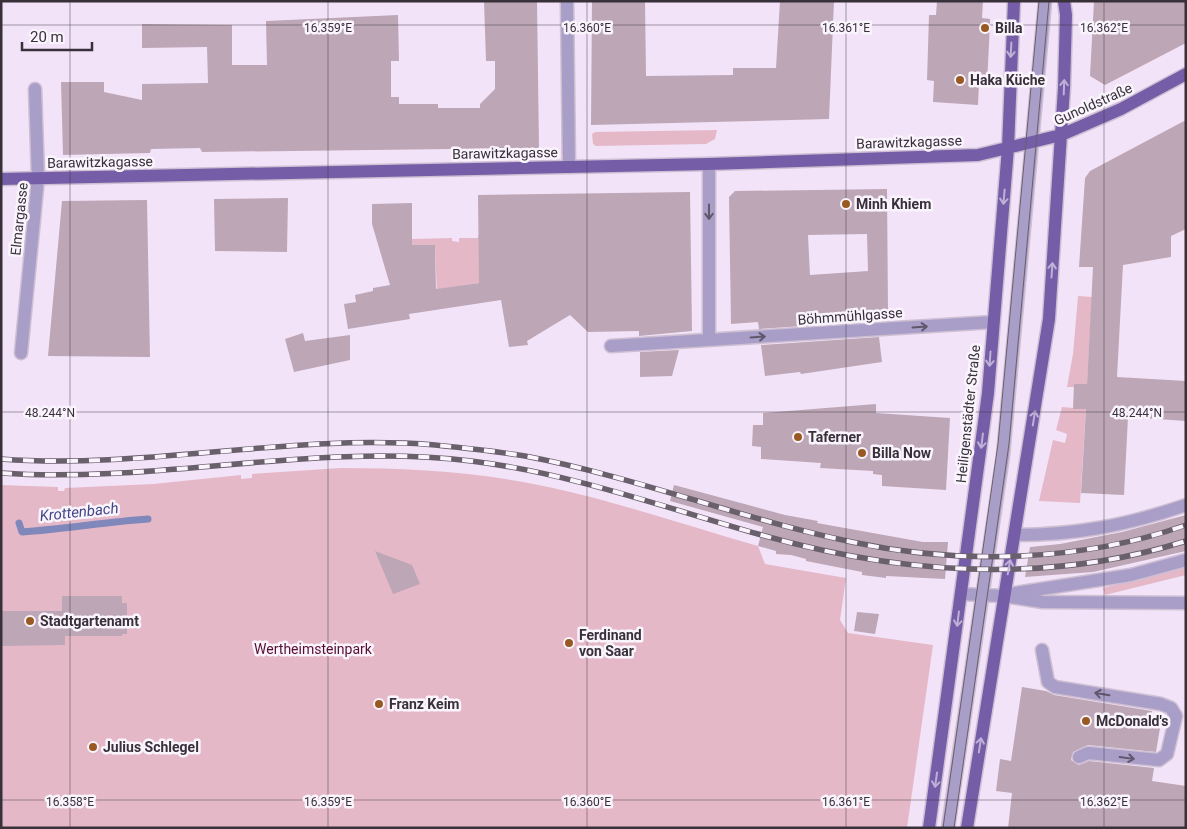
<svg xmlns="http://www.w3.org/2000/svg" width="1187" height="829" font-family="Roboto,sans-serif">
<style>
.green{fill:#e5b8c7}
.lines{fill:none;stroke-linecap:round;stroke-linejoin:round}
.stream{stroke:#7f87bb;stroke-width:7}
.building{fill:#bda6b6;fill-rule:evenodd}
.minor-casing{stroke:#cebfd3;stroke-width:15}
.major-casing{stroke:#cebfd3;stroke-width:15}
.minor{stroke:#a99ec8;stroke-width:12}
.major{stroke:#755da8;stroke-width:12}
.tram{stroke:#69606c;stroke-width:1}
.rail-casing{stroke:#69606c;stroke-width:5.5}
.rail{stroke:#faf4fd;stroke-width:4;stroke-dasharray:11;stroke-linecap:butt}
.oneway{stroke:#beb0d7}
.oneway2{stroke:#60576c}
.ticks{fill:none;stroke:#38313a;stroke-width:1;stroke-opacity:0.45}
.poi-dot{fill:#995922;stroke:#faf4fd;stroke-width:2}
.labels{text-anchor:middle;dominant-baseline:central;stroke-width:5;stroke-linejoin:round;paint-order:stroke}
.poi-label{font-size:14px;font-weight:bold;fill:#38313a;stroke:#faf4fd;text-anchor:start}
.street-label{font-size:14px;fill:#38313a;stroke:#faf4fd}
.park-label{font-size:14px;fill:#570e31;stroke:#faf4fd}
.water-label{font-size:15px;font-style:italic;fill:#3f4586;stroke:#faf4fd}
.ticks-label{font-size:12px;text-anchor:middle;fill:#38313a;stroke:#faf4fd;stroke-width:5;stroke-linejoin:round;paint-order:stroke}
</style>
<rect width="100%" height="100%" fill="#f3e3f9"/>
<path class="green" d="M 717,130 L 715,139 L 706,144 L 596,146 L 593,144 L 592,134 L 595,132 Z
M 513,234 L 479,283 L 439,289 L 437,294 L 435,245 L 412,245 L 412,239 L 452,238 L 452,241 L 459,242 L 459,238 L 478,238 L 478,235 Z
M 1078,296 L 1092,297 L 1087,384 L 1075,384 L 1074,387 L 1067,387 L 1073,354 Z
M 1062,407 L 1086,409 L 1080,503 L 1039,501 L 1053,440 L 1065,443 L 1067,434 L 1056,430 Z
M 341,468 C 403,468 463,471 523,482 C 602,496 680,524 758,546 L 765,564 L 846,578 L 840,620 L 848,633 L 933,645 L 907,828 L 1,828 L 1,485 L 58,487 L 58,491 L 64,491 L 65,488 L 153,484 L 241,475 L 241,479 L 252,478 L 252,474 Z
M 1186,565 L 1186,575 L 1105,595 L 1103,588 Z"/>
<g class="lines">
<path class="stream" d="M 19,523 L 22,532 C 64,529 106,522 148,519"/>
</g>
<path class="building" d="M 484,1 L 537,1 L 539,148 L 202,152 L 200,148 L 151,149 L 150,153 L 63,155 L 61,82 L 104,82 L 104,92 L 142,100 L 142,84 L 208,83 L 207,47 L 142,48 L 142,24 L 232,25 L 232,65 L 267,65 L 266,21 L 398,15 L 399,61 L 391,61 L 391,97 L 399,97 L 399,104 L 438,104 L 438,108 L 480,108 L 480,104 L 495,89 L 495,61 L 486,61 Z
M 592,1 L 645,1 L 646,76 L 733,75 L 733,68 L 776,68 L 780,1 L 834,1 L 829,119 L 591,125 Z
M 937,1 L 983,1 L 982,18 L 990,19 L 989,44 L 987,84 L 979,83 L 978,105 L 933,102 L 934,81 L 927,80 L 929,15 L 936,15 Z
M 1094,1 L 1186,1 L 1186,43 L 1105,85 L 1090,76 Z
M 1186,120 L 1186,229 L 1171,236 L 1171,257 L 1123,265 L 1117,377 L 1186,381 L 1186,421 L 1128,417 L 1124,495 L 1081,493 L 1086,409 L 1073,409 L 1074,384 L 1087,384 L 1093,267 L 1079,267 L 1085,178 L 1090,171 Z
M 887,189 L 888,312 L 876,313 L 877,321 L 759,329 L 758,322 L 731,324 L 729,197 L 735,191 ZM 867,234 L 868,271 L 810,275 L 808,235 Z
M 690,192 L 692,331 L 639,336 L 639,331 L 588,332 L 570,315 L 527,341 L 528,345 L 509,347 L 501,300 L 409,314 L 410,319 L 348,329 L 344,304 L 356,302 L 355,295 L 373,291 L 373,288 L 390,285 L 372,224 L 372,204 L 412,203 L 412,245 L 435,245 L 436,289 L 479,283 L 478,195 Z
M 288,198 L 287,252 L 215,251 L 214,199 Z
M 147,200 L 150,357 L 48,356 L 62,201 Z
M 303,333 L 305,341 L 350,335 L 350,360 L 294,372 L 285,339 Z
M 879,337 L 882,362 L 801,374 L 800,372 L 765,376 L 761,345 Z
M 679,350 L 672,376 L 640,377 L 640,352 Z
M 876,404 L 876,413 L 950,418 L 946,490 L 882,486 L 882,475 L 873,474 L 873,471 L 820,468 L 821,463 L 761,459 L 761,447 L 752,446 L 753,425 L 763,425 L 763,413 Z
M 674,485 L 785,515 L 818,521 L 817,523 L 923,542 L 948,542 L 945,579 L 886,576 L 886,578 L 862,575 L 862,572 L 806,561 L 806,559 L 791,555 L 776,554 L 776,551 L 758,546 L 763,527 L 670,501 Z
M 1186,515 L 1186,551 L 1093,572 L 1025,577 L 1030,547 L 1060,544 L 1122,532 Z
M 375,551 L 412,565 L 420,584 L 393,594 Z
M 62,596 L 122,596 L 122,603 L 127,603 L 127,634 L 122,634 L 122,636 L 65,636 L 65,645 L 1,646 L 1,611 L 62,611 Z
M 857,612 L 879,614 L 875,634 L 854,631 Z
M 1022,687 L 1046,691 L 1054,695 L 1152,711 L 1151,720 L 1161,722 L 1156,752 L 1088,745 L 1073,752 L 1071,760 L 1079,765 L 1089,761 L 1154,768 L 1152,781 L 1186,786 L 1186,828 L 1008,828 L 1012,793 L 996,791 L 1000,759 L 1011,761 Z"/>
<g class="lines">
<defs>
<path id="minor" d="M 567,1 L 569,167
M 709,164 L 709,340
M 611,346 L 993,322
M 21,353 L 38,178 L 35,89
M 1015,535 C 1076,535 1128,525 1186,505
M 961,594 L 1004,596 L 1043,602 L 1186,603
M 1009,594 L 1131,575 L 1186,560
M 1042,650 L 1048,682 L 1055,687 L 1161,704 L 1171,708 L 1176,716 L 1167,754 L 1159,760 L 1088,753 L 1079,757
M 948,828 L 1003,455 L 1045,1"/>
<path id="major" d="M 1,179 L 709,164 L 978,155 L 1061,135 L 1121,109 L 1186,74
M 929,828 L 988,393 L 1008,148 L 1014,1
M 967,828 L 1049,319 L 1064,88 L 1066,15 L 1064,1"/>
</defs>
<use href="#minor" class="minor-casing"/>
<use href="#major" class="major-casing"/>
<use href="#minor" class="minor"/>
<use href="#major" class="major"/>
<path class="tram" d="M 943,828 L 998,444 L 1039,1
M 954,828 L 1009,444 L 1049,1"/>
<defs>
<path id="rail" d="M 1,459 C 146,470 290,433 435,445 C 465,448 495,451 525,456 C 636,477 741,519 852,542 C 960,565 1081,562 1186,525
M 1,473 C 158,484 314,442 471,461 C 570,473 663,507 758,534 C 898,574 1045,585 1186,541"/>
</defs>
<use href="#rail" class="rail-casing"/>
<use href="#rail" class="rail"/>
</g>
<defs><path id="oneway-shaft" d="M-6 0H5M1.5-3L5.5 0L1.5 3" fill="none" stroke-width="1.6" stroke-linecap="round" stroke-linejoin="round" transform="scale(1.25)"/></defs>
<g class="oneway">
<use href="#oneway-shaft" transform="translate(1011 50) rotate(93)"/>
<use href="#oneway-shaft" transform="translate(1064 87) rotate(-88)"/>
<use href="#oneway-shaft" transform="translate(1004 197) rotate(95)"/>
<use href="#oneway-shaft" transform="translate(1052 270) rotate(-86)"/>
<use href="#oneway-shaft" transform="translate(990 359) rotate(94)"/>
<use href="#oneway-shaft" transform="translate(1034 418) rotate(-81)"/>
<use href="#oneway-shaft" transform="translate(982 441) rotate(97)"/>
<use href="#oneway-shaft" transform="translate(1009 567) rotate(-80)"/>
<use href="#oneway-shaft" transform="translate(958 619) rotate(97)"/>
<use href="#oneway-shaft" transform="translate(980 745) rotate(-81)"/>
<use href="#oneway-shaft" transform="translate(936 780) rotate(98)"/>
</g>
<g class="oneway2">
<use href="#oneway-shaft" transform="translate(709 212) rotate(90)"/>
<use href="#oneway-shaft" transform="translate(920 327) rotate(-4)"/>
<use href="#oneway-shaft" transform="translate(758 337) rotate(-4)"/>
<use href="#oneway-shaft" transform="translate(1102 694) rotate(-171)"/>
<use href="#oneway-shaft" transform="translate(1127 758) rotate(8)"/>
</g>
<path class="ticks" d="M 70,1 L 70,828M 328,1 L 328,828M 587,1 L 587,828M 846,1 L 846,828M 1104,1 L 1104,828M 1,25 L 1186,25M 1,412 L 1186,412M 1,800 L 1186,800"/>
<g class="poi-dot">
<circle cx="985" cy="28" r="5"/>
<circle cx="960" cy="80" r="5"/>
<circle cx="846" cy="204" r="5"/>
<circle cx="798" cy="437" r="5"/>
<circle cx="862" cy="453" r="5"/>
<circle cx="30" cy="621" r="5"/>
<circle cx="569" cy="643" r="5"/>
<circle cx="379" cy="704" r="5"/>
<circle cx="1086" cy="721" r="5"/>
<circle cx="93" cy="747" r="5"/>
</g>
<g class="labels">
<g class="poi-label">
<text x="995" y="28">Billa</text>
<text x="970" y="80">Haka Küche</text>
<text x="856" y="204">Minh Khiem</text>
<text x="808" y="437">Taferner</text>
<text x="872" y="453">Billa Now</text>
<text x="40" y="621">Stadtgartenamt</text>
<text x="579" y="635">Ferdinand<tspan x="579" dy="16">von Saar</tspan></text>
<text x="389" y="704">Franz Keim</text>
<text x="1096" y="721">McDonald's</text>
<text x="103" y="747">Julius Schlegel</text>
</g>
<g class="street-label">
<text transform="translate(1093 104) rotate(-24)">Gunoldstraße</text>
<text transform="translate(909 142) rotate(-2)">Barawitzkagasse</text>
<text transform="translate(505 153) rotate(-1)">Barawitzkagasse</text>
<text transform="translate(100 162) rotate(-1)">Barawitzkagasse</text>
<text transform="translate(19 219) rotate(-84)">Elmargasse</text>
<text transform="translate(850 316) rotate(-4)">Böhmmühlgasse</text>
<text transform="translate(968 414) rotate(-84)">Heiligenstädter Straße</text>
</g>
<g class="park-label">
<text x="313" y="649">Wertheimsteinpark</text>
</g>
<g class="water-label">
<text transform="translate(79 512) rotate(-6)">Krottenbach</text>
</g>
</g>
<g class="ticks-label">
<text x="328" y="32">16.359°E</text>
<text x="587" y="32">16.360°E</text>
<text x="846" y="32">16.361°E</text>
<text x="1104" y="32">16.362°E</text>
<text x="50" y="417">48.244°N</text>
<text x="1137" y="417">48.244°N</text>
<text x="70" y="806">16.358°E</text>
<text x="328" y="806">16.359°E</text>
<text x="587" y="806">16.360°E</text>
<text x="846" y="806">16.361°E</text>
<text x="1104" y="806">16.362°E</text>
</g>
<rect width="1187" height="829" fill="none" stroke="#38313a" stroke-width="5"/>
<path d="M22 42v8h70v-8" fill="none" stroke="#38313a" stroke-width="2.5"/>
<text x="30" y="42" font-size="15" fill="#38313a" stroke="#faf4fd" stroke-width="4" paint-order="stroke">20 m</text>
</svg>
